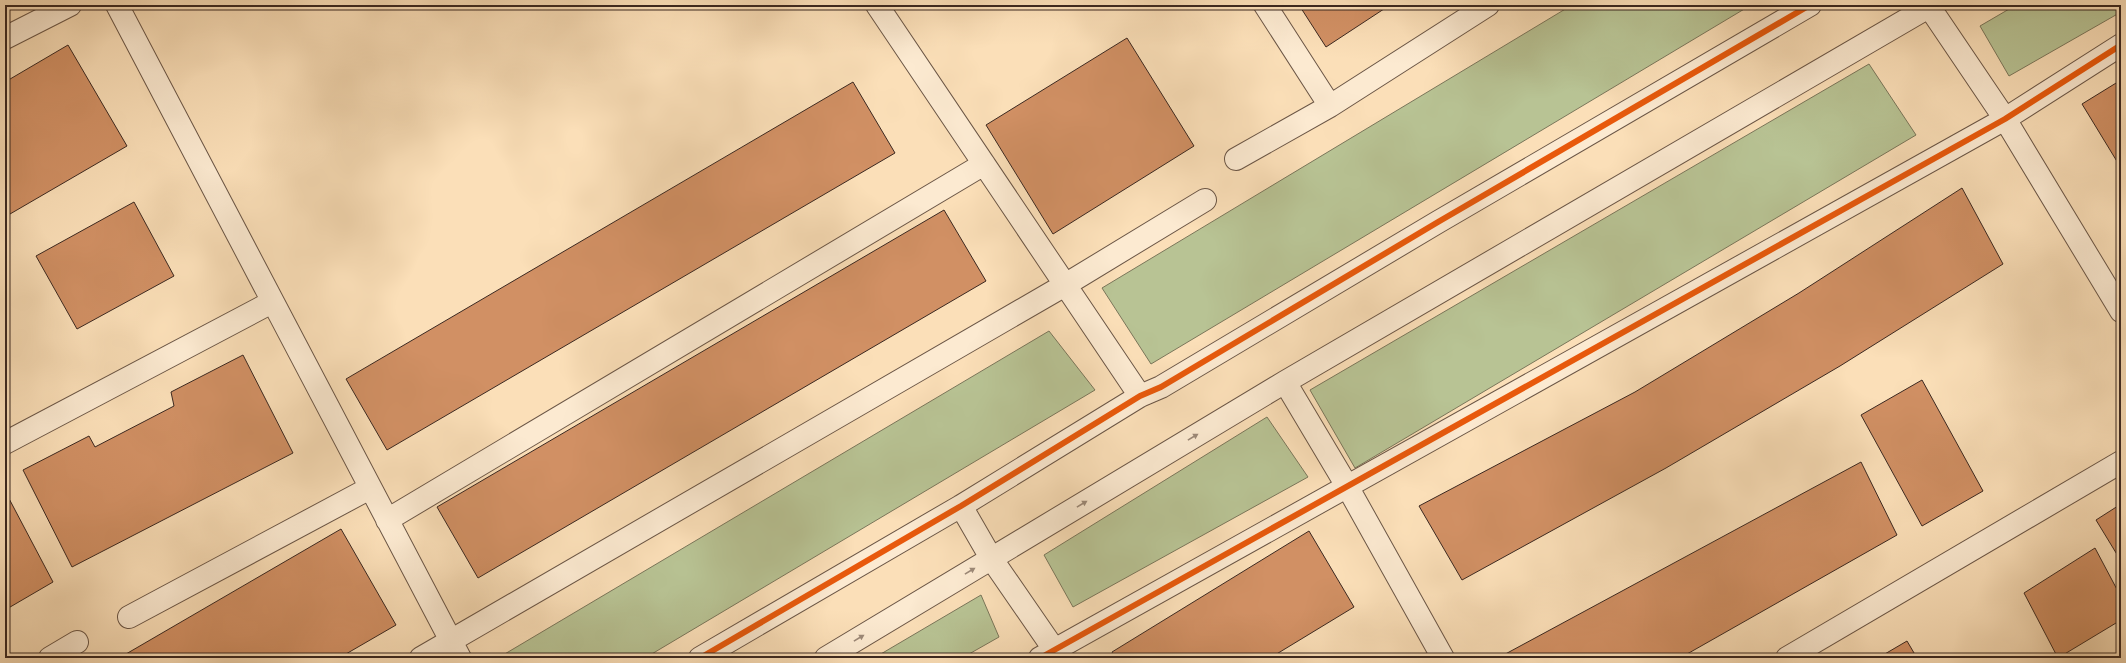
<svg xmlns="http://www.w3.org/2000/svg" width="2126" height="663" font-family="'Gentium Book Plus',serif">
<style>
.green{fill:#b8c394;stroke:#7a765a}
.building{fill:#d19064;stroke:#3b2820}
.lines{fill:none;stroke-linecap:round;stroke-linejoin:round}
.minor-casing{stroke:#6b5646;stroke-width:24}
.minor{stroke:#fcead1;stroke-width:22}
.cycleway-casing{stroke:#fcead1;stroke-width:8}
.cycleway{stroke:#e8590c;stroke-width:6}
.oneway{fill:#9c8978}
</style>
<rect width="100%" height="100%" fill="#fbdfb8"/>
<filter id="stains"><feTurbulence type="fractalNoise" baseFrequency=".005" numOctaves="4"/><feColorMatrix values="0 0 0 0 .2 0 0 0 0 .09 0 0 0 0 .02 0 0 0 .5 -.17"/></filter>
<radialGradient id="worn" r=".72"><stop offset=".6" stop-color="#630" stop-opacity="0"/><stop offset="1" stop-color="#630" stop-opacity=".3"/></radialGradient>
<path class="green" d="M 1572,5 L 1751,5 L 1151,364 L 1102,288 Z
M 2016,5 L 2121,5 L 2121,12 L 2009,76 L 1980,26 Z
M 1869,64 L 1916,135 L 1355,468 L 1310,390 Z
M 1049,331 L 1095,390 L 645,658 L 498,658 Z
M 1267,417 L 1308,477 L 1073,607 L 1044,555 Z
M 981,595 L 999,637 L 962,658 L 874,658 Z"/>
<path class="building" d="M 1299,5 L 1390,5 L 1326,47 Z
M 1127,38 L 1194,146 L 1053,234 L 986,125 Z
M 68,45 L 127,146 L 10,214 L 5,206 L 5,82 Z
M 2121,80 L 2121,168 L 2082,104 Z
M 853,82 L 895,153 L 387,450 L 346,379 Z
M 1962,188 L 2003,264 L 1840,366 L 1666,468 L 1462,580 L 1419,506 L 1635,392 L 1799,293 Z
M 134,202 L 174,276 L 77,329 L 36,256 Z
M 944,210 L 986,281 L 478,578 L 437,507 Z
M 243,355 L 293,453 L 72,567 L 23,470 L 89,436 L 95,447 L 174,406 L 171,392 Z
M 1922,380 L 1983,491 L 1922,526 L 1861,415 Z
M 1861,462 L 1897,535 L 1680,658 L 1498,658 Z
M 5,491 L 53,582 L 5,610 Z
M 2121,504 L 2121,561 L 2096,520 Z
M 341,529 L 396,625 L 339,658 L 319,658 L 316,655 L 311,658 L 128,658 L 126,654 Z
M 1309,531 L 1354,607 L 1270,658 L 1115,658 L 1112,652 Z
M 2095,548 L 2121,597 L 2121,620 L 2058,658 L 2024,593 Z
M 1907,641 L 1917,658 L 1878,658 Z"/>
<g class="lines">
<defs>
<path id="minor" d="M 117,5 L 460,658
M 877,5 L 1140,396
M 1265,5 L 1330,106
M 1928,5 L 2005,119 L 2121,311
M 5,38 L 70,5
M 1236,159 L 1330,106 L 1488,5
M 1285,382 L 1347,486 L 1443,658
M 5,443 L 272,302
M 961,506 L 991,558 L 1060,658
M 387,520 L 984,164
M 129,617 L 370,488
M 50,658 L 77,642
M 421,658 L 1065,285 L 1205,200
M 700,658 L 961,506 L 1140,396 L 1161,387 L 1438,222 L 1810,5
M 826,658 L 1285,382 L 1932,5
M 1040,658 L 2005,119 L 2121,45
M 1787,658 L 2121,462"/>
</defs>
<use href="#minor" class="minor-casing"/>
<use href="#minor" class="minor"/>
<defs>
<path id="cycleway" d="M 700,658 L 961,506 L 1140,396 L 1161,387 L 1438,222 L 1810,5
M 1040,658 L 2005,119 L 2121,45"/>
</defs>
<use href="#cycleway" class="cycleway-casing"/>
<use href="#cycleway" class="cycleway"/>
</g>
<defs><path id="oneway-solid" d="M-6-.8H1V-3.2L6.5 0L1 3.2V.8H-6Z"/></defs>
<g class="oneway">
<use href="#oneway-solid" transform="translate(1193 437) rotate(-31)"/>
<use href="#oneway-solid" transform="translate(1082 504) rotate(-31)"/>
<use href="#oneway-solid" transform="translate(970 571) rotate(-31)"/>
<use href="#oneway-solid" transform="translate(859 638) rotate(-31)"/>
</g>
<rect width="2126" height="663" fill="none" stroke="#fbdfb8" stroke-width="20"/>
<rect x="6" y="6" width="2114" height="651" fill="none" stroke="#3b2820" stroke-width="2"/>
<rect x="10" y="10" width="2106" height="643" fill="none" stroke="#3b2820"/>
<rect width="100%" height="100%" filter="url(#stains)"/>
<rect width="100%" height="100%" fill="url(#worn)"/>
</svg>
